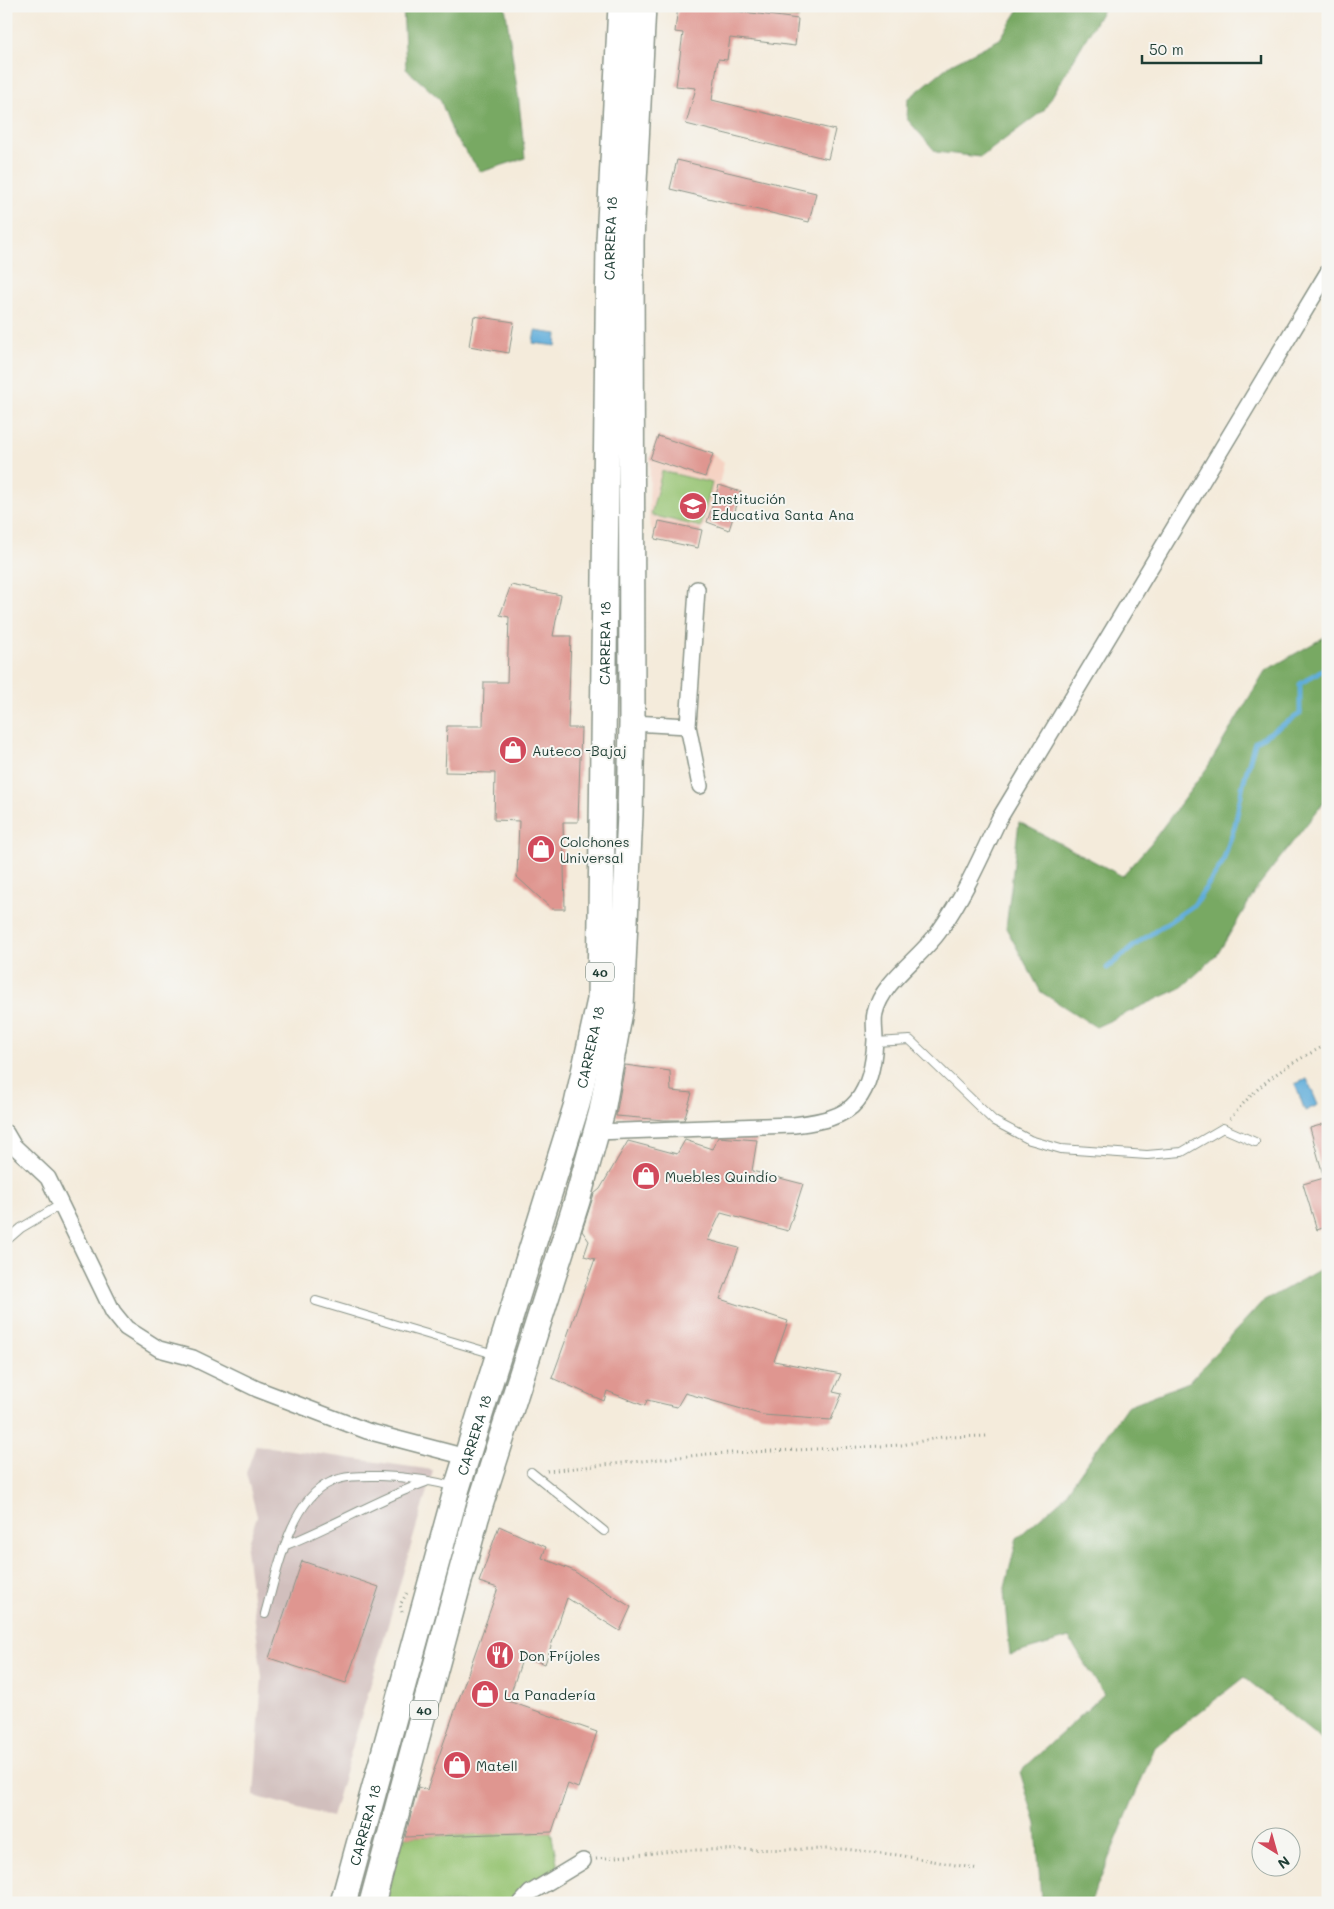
<svg xmlns="http://www.w3.org/2000/svg" width="1334" height="1909" font-family="Mali,sans-serif">
<style>
.built{fill:#f5d2c2}
.industrial{fill:#d1bfbd}
.green{fill:#95c371;stroke:#5a8052}
.forest{fill:#78a963;stroke:#4c734c}
.water{fill:#60adda;stroke:#407587}
.lines{fill:none;stroke-linecap:round;stroke-linejoin:round}
.stream{stroke:#60adda;stroke-width:5}
.building{fill:#df9690}
.lane-casing{stroke:#8a9488;stroke-width:10}
.street-casing{stroke:#8a9488;stroke-width:18}
.primary-casing{stroke:#8a9488;stroke-width:28}
.path{stroke:#8a9488;stroke-width:3;stroke-dasharray:1 4;stroke-linecap:butt}
.lane{stroke:#fff;stroke-width:8}
.street{stroke:#fff;stroke-width:15}
.primary{stroke:#fff;stroke-width:25}
.labels{text-anchor:middle;dominant-baseline:central;stroke-width:4;stroke-linejoin:round;paint-order:stroke}
.shield{fill:#f6f6f2;stroke:#60746d;stroke-width:1}
.shield-label{font-size:12px;font-weight:bold;fill:#1f3d34}
.street-label{font-size:14px;fill:#1f3d34;stroke:#f6f6f2}
.poi-label{font-size:14px;fill:#1f3d34;stroke:#f6f6f2;text-anchor:start}
</style>
<rect width="100%" height="100%" fill="#f6f6f2"/>
<filter id="ink" filterUnits="userSpaceOnUse"><feTurbulence type="fractalNoise" baseFrequency=".02" numOctaves="2"/><feDisplacementMap in="SourceGraphic" scale="10" xChannelSelector="R" yChannelSelector="G"/><feConvolveMatrix kernelMatrix="1 2 1 2 8 2 1 2 1" color-interpolation-filters="sRGB"/></filter>
<filter id="wash" filterUnits="userSpaceOnUse"><feTurbulence type="fractalNoise" baseFrequency=".0096" numOctaves="4" result="noise"/><feDisplacementMap in="SourceGraphic" scale="20" xChannelSelector="R" yChannelSelector="G"/><feGaussianBlur stdDeviation="1.12" result="paint"/><feColorMatrix in="noise" values="0 0 0 0 0 0 0 0 0 0 0 0 0 0 0 0 0 1.4 0 .05"/><feComposite in="paint" operator="in"/></filter>
<g filter="url(#wash)">
<rect width="100%" height="100%" fill="#f4ebdb"/>
<path class="built" d="M 658,436 L 713,454 L 724,462 L 719,485 L 741,492 L 729,530 L 707,523 L 702,530 L 698,548 L 655,539 L 649,520 L 650,459 Z"/>
<path class="industrial" d="M 256,1445 L 433,1470 L 332,1817 L 254,1796 L 262,1677 L 246,1549 L 257,1516 L 246,1473 Z"/>
<path class="green" d="M 697,6 L 799,6 L 798,19 Z
M 662,471 L 712,483 L 701,527 L 651,515 Z
M 551,1832 L 558,1867 L 526,1886 L 511,1903 L 384,1903 L 403,1837 Z"/>
<path class="forest" d="M 403,6 L 505,6 L 519,102 L 525,158 L 481,172 L 454,136 L 440,99 L 406,69 Z
M 1021,6 L 1105,6 L 1044,110 L 981,157 L 936,152 L 907,119 L 908,99 L 951,64 L 1000,39 Z
M 1328,635 L 1328,797 L 1259,885 L 1217,955 L 1181,988 L 1096,1027 L 1041,992 L 1006,928 L 1019,822 L 1122,876 L 1151,843 L 1207,768 L 1265,671 Z
M 1328,1267 L 1328,1745 L 1244,1677 L 1155,1747 L 1090,1903 L 1040,1903 L 1041,1900 L 1036,1824 L 1020,1772 L 1104,1694 L 1069,1638 L 1010,1655 L 1004,1592 L 1017,1538 L 1062,1499 L 1127,1406 L 1189,1382 L 1261,1303 L 1321,1269 Z"/>
<path class="water" d="M 535,331 L 557,334 L 556,346 L 533,343 Z
M 1307,1079 L 1318,1105 L 1305,1111 L 1295,1084 Z"/>
<g class="lines">
<path class="stream" d="M 1107,968 L 1139,942 L 1194,905 L 1222,864 L 1235,825 L 1243,784 L 1255,742 L 1300,714 L 1300,684 L 1328,666"/>
</g>
<g id="blocks">
<path class="building" d="M 678,6 L 697,6 L 798,19 L 795,46 L 730,38 L 727,60 L 718,59 L 712,100 L 835,130 L 828,159 L 686,124 L 696,88 L 676,86 L 683,33 L 675,32 Z
M 677,160 L 816,193 L 809,222 L 670,189 Z
M 474,316 L 514,322 L 509,353 L 469,346 Z
M 658,436 L 713,454 L 705,477 L 650,459 Z
M 719,485 L 741,492 L 729,530 L 707,522 Z
M 659,521 L 702,530 L 698,548 L 655,539 Z
M 511,585 L 561,595 L 553,636 L 571,636 L 568,728 L 581,728 L 578,822 L 563,822 L 565,909 L 552,909 L 517,877 L 519,821 L 494,820 L 495,773 L 445,772 L 447,726 L 483,726 L 484,682 L 507,682 L 509,617 L 500,615 Z
M 625,1065 L 670,1071 L 671,1091 L 692,1093 L 684,1120 L 664,1120 L 616,1116 Z
M 1328,1123 L 1328,1226 L 1317,1230 L 1303,1184 L 1324,1178 L 1310,1128 Z
M 718,1137 L 757,1140 L 752,1171 L 803,1184 L 788,1231 L 721,1213 L 708,1240 L 739,1248 L 720,1299 L 788,1321 L 774,1361 L 841,1374 L 833,1392 L 842,1394 L 831,1420 L 763,1415 L 685,1393 L 677,1407 L 647,1400 L 645,1406 L 607,1391 L 604,1401 L 552,1378 L 595,1259 L 584,1256 L 589,1241 L 582,1231 L 594,1194 L 600,1189 L 628,1141 L 677,1154 L 685,1140 L 712,1149 Z
M 499,1526 L 546,1547 L 542,1558 L 572,1570 L 631,1607 L 620,1631 L 567,1598 L 545,1664 L 523,1657 L 508,1701 L 597,1732 L 578,1788 L 568,1784 L 552,1832 L 405,1837 L 418,1787 L 427,1790 L 498,1588 L 479,1582 Z
M 302,1561 L 379,1587 L 346,1683 L 269,1658 Z"/>
</g>
</g>
<g filter="url(#ink)">
<use href="#blocks" fill-opacity="0" stroke="#8a9488" stroke-width="1"/>
<g class="lines">
<defs>
<path id="lane" d="M 875,1042 L 910,1040 L 994,1121 L 1030,1140 L 1061,1149 L 1147,1155 L 1182,1152 L 1223,1128 L 1255,1142
M 6,1241 L 21,1228 L 60,1205
M 316,1301 L 494,1354
M 531,1472 L 604,1531
M 286,1545 C 334,1526 378,1499 426,1482
M 265,1614 C 276,1576 290,1499 331,1482 C 345,1475 364,1476 380,1476 C 405,1477 431,1480 455,1487"/>
<path id="street" d="M 697,589 L 688,726 L 700,786
M 632,723 L 688,726
M 596,1132 L 794,1125 C 815,1122 843,1119 857,1101 C 870,1085 874,1060 875,1040 C 875,1031 873,1021 875,1013 C 882,981 922,957 940,930 C 964,896 981,857 999,819 L 1328,272
M 6,1133 L 13,1145 L 48,1178 L 113,1312 L 126,1328 L 159,1349 L 193,1358 L 257,1389 L 367,1431 L 466,1457
M 521,1903 L 530,1893 L 583,1861"/>
<g id="primary">
<path id="s1" d="M 343,1903 L 457,1488 L 577,1104 L 600,1000 L 609,241 L 621,6"/>
<path d="M 372,1903 L 476,1518 L 577,1201 L 602,1111 L 621,1006 L 630,814 L 632,723 L 631,240 L 643,6"/>
</g>
</defs>
<use href="#lane" class="lane-casing"/>
<use href="#street" class="street-casing"/>
<use href="#primary" class="primary-casing"/>
<path class="path" d="M 1230,1119 C 1262,1080 1283,1067 1328,1044
M 547,1471 L 708,1454 L 902,1445 L 942,1437 L 988,1436
M 402,1612 L 400,1605 L 407,1593
M 596,1859 L 683,1850 L 844,1849 L 898,1855 L 979,1869"/>
<use href="#lane" class="lane"/>
<use href="#street" class="street"/>
<use href="#primary" class="primary"/>
</g>
</g>
<defs>
<symbol id="school-disc" viewBox="-11 -11 22 22"><circle r="9.5" fill="#d1495b" stroke="#f6f6f2"/><path d="M0-5L7-2L0 1L-7-2ZM-4 1L0 2.5L4 1V4Q0 6-4 4Z" fill="#fff"/></symbol>
<symbol id="shop-disc" viewBox="-11 -11 22 22"><circle r="9.5" fill="#d1495b" stroke="#f6f6f2"/><path d="M-5-2.5h2.3a2.7 3.5 0 0 1 5.4 0H5L5.5 6h-11ZM-1.5-2.5h3a1.5 2.3 0 0 0-3 0Z" fill="#fff"/></symbol>
<symbol id="restaurant-disc" viewBox="-11 -11 22 22"><circle r="9.5" fill="#d1495b" stroke="#f6f6f2"/><path d="M-5-6h1v4h1v-4h1v4h1v-4h1v5L-1.5 .5V6h-2V.5L-5-1ZM5-6V6H3V1.5H1.5Q1.5-4 5-6Z" fill="#fff"/></symbol>
</defs>
<g fill-rule="evenodd">
<use href="#school-disc" x="677" y="490" width="32" height="32"/>
<use href="#shop-disc" x="497" y="734" width="32" height="32"/>
<use href="#shop-disc" x="525" y="833" width="32" height="32"/>
<use href="#shop-disc" x="630" y="1160" width="32" height="32"/>
<use href="#restaurant-disc" x="484" y="1639" width="32" height="32"/>
<use href="#shop-disc" x="469" y="1678" width="32" height="32"/>
<use href="#shop-disc" x="441" y="1749" width="32" height="32"/>
</g>
<g class="labels">
<g class="shield">
<rect x="586" y="962.5" width="28" height="19" rx="4"/>
<rect x="410" y="1700.5" width="28" height="19" rx="4"/>
</g>
<g class="shield-label">
<text x="600" y="972">40</text>
<text x="424" y="1710">40</text>
</g>
<g class="street-label">
<text stroke="none"><textPath href="#s1" startOffset="1701">CARRERA 18</textPath></text>
<text stroke="none"><textPath href="#s1" startOffset="1296">CARRERA 18</textPath></text>
<text stroke="none"><textPath href="#s1" startOffset="891">CARRERA 18</textPath></text>
<text stroke="none"><textPath href="#s1" startOffset="486">CARRERA 18</textPath></text>
<text stroke="none"><textPath href="#s1" startOffset="81">CARRERA 18</textPath></text>
</g>
<g class="poi-label">
<text x="712" y="498">Institución<tspan x="712" dy="16">Educativa Santa Ana</tspan></text>
<text x="532" y="750">Auteco -Bajaj</text>
<text x="560" y="841">Colchones<tspan x="560" dy="16">Universal</tspan></text>
<text x="665" y="1176">Muebles Quindío</text>
<text x="519" y="1655">Don Fríjoles</text>
<text x="504" y="1694">La Panadería</text>
<text x="476" y="1765">Matell</text>
</g>
</g>
<rect width="1334" height="1909" fill="none" stroke="#f6f6f2" stroke-width="25"/>
<g transform="translate(1276 1852) rotate(143)"><circle r="24" fill="#f6f6f2" stroke="#a0aca6"/>
<path d="M0-4L9 19L0 12L-9 19Z" fill="#d1495b"/>
<text y="-8" font-size="14" font-weight="bold" text-anchor="middle" fill="#1f3d34">N</text>
</g>
<path d="M1142 55v8h119v-8" fill="none" stroke="#1f3d34" stroke-width="2.5"/>
<text x="1149" y="55" font-size="15" fill="#1f3d34" stroke="#f6f6f2" stroke-width="4" paint-order="stroke">50 m</text>
</svg>
